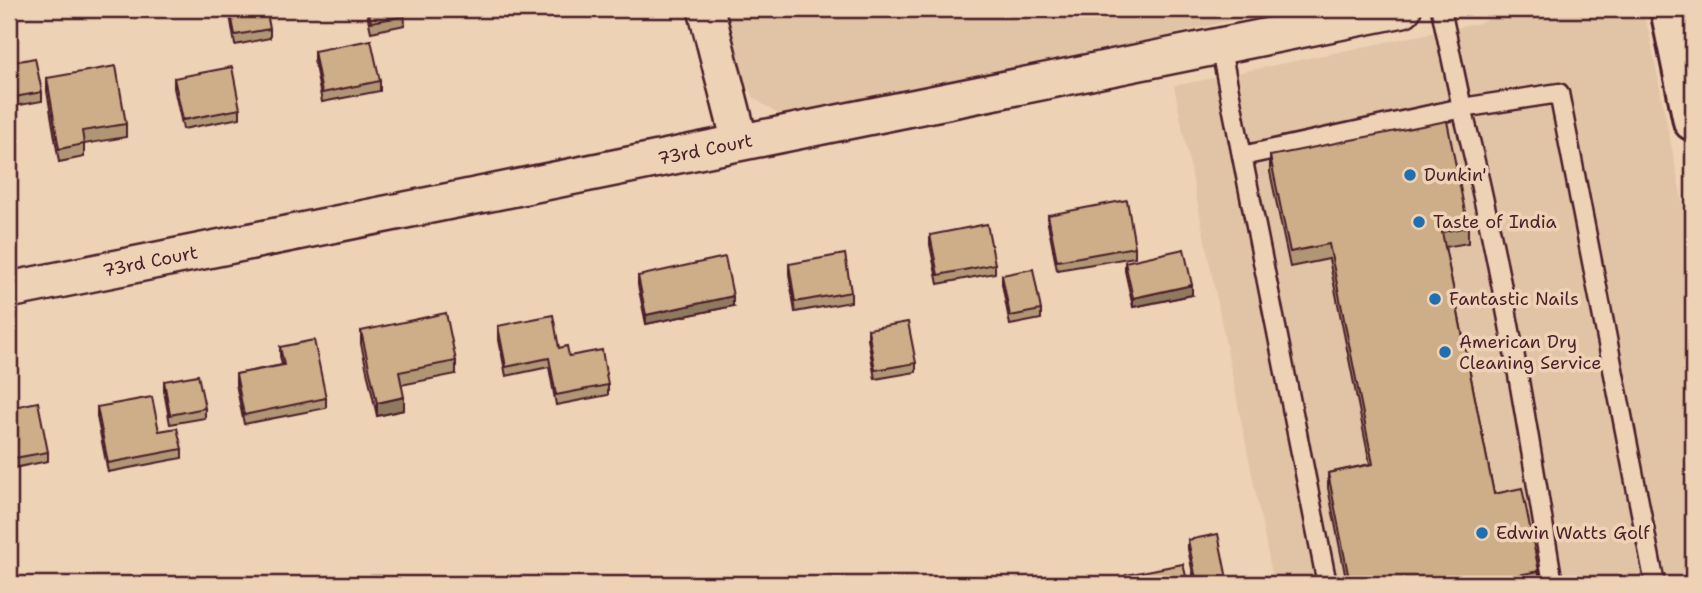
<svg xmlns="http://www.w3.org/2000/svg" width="1702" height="593" font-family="'Shantell Sans',sans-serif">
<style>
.built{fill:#e1c4a6}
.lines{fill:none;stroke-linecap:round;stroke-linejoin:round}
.service-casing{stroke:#4a1f2b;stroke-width:23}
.minor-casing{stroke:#4a1f2b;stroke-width:40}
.trunk-casing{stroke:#4a1f2b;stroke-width:44}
.service{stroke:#eed2b5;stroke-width:18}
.minor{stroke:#eed2b5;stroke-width:35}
.trunk{stroke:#eed2b5;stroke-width:38}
.wall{fill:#b09675;stroke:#4a1f2b;stroke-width:2}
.shaded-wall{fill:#907a5f;stroke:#4a1f2b;stroke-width:2}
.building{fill:#cdae88;stroke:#4a1f2b;stroke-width:2}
.poi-dot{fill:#1f6fb2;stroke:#eed2b5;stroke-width:2.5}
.labels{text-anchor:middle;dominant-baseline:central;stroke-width:7;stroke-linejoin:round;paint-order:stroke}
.street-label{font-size:18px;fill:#4a1f2b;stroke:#eed2b5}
.poi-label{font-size:18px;fill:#4a1f2b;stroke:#eed2b5;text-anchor:start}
</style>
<rect width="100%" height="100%" fill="#eed2b5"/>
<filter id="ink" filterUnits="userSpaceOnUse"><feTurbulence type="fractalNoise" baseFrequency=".0143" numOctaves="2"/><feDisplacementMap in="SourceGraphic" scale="14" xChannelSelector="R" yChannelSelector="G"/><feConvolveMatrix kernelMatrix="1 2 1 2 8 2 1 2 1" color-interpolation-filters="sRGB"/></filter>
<g filter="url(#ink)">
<path class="built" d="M 723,9 L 1276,9 L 924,96 L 809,116 L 776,113 L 754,98 L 739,73 Z
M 1518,9 L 1641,9 L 1649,32 L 1693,256 L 1693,584 L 1274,584 L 1174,86 L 1479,23 Z"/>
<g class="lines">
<defs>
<path id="service" d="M 1220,45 L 1327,584
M 1242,156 L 1462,108 L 1441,9
M 1553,584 C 1527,425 1502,265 1462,108 L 1559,93 L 1655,584"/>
<g id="minor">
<path d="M 706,9 L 740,142"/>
<path id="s1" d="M 9,290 L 1403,9"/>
</g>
<path id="trunk" d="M 1670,9 L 1693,121"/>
</defs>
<use href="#service" class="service-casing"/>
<use href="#minor" class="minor-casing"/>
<use href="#trunk" class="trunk-casing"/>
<use href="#service" class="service"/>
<use href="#minor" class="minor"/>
<use href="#trunk" class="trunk"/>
</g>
<path class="wall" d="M 229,9 L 266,9 L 270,29 L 270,38 L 235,45 Z
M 366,9 L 404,9 L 405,25 L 371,32 Z
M 314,51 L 380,81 L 380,91 L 322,102 L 314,60 Z
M 9,63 L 42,92 L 42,101 L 9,107 Z
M 47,78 L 126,124 L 126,137 L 84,144 L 84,157 L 59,162 L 47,91 Z
M 174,78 L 240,109 L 240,118 L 183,129 L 174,88 Z
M 1270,156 L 1468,227 L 1468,243 L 1445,247 L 1494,494 L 1539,571 L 1539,584 L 1347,584 L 1328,488 L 1328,473 L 1370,464 L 1329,259 L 1290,267 L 1270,172 Z
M 1048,215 L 1135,247 L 1135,257 L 1057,270 L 1048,224 Z
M 930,235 L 995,264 L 995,273 L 938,284 L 930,245 Z
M 1125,262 L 1192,295 L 1133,307 L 1125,271 Z
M 789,264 L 851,292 L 851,302 L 795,312 L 789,274 Z
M 1002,275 L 1041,310 L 1041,319 L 1010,325 L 1002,284 Z
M 638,276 L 733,306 L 646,324 L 638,285 Z
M 498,326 L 559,348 L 608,385 L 608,395 L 556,405 L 549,367 L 506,376 L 498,335 Z
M 868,329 L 916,363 L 916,372 L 875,379 L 868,339 Z
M 361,331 L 456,361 L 456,374 L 401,385 L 404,410 L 377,416 L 361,344 Z
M 280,347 L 326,398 L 326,408 L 244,424 L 236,384 L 236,374 L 282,365 L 280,356 Z
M 164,381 L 205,408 L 205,418 L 170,424 L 164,391 Z
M 97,407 L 159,431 L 182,449 L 182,458 L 108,472 L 97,417 Z
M 9,408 L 48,452 L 48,461 L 9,469 Z
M 1188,540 L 1228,584 L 1195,584 L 1188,549 Z"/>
<path class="shaded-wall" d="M 1192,285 L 1192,295 L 1133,307 L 1133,298 Z
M 733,296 L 733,306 L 646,324 L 646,315 Z
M 404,397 L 404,410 L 377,416 L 377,403 Z"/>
<path class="building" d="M 230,9 L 266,9 L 270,29 L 235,35 Z
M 368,9 L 404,9 L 405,16 L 371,22 Z
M 371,40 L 380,81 L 322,93 L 314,51 Z
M 35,58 L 42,92 L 9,98 L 9,63 Z
M 116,66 L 126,124 L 82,131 L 84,144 L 59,149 L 47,78 Z
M 232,67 L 240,109 L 183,120 L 174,78 Z
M 1447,121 L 1468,227 L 1442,232 L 1494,494 L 1522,488 L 1539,571 L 1471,584 L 1350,584 L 1328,473 L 1373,464 L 1329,244 L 1290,252 L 1270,156 Z
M 1127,200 L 1135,247 L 1057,261 L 1048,215 Z
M 987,224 L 995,264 L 938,275 L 930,235 Z
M 1184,249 L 1192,285 L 1133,298 L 1125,262 Z
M 845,254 L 851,292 L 795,302 L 789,264 Z
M 725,257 L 733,296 L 646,315 L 638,276 Z
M 1033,269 L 1041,310 L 1010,316 L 1002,275 Z
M 446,313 L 456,361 L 399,372 L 404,397 L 377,403 L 361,331 Z
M 553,315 L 559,348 L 567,346 L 569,356 L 602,350 L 608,385 L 556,395 L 549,358 L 506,367 L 498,326 Z
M 908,322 L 916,363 L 875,370 L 868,329 Z
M 314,340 L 326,398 L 244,415 L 236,374 L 284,365 L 280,347 Z
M 198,375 L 205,408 L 170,415 L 164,381 Z
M 152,397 L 159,431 L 177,428 L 182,449 L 108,463 L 97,407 Z
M 38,402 L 48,452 L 9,459 L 9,408 Z
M 1218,534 L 1228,584 L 1197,584 L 1188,540 Z
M 1183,564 L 1188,584 L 1128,584 L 1126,575 Z"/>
</g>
<g class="poi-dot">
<circle cx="1410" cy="175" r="7"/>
<circle cx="1419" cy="222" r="7"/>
<circle cx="1435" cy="299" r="7"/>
<circle cx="1445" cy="352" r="7"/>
<circle cx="1482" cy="533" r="7"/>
</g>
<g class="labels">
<g class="street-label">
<text stroke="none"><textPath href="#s1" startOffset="710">73rd Court</textPath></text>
<text stroke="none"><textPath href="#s1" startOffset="144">73rd Court</textPath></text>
</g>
<g class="poi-label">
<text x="1424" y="175">Dunkin'</text>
<text x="1433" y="222">Taste of India</text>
<text x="1449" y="299">Fantastic Nails</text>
<text x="1459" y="342">American Dry<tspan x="1459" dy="21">Cleaning Service</tspan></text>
<text x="1496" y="533">Edwin Watts Golf</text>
</g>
</g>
<rect width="1702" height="593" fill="none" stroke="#eed2b5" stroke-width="35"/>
<rect x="18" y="18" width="1667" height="558" fill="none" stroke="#4a1f2b" stroke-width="2.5" filter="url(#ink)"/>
</svg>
